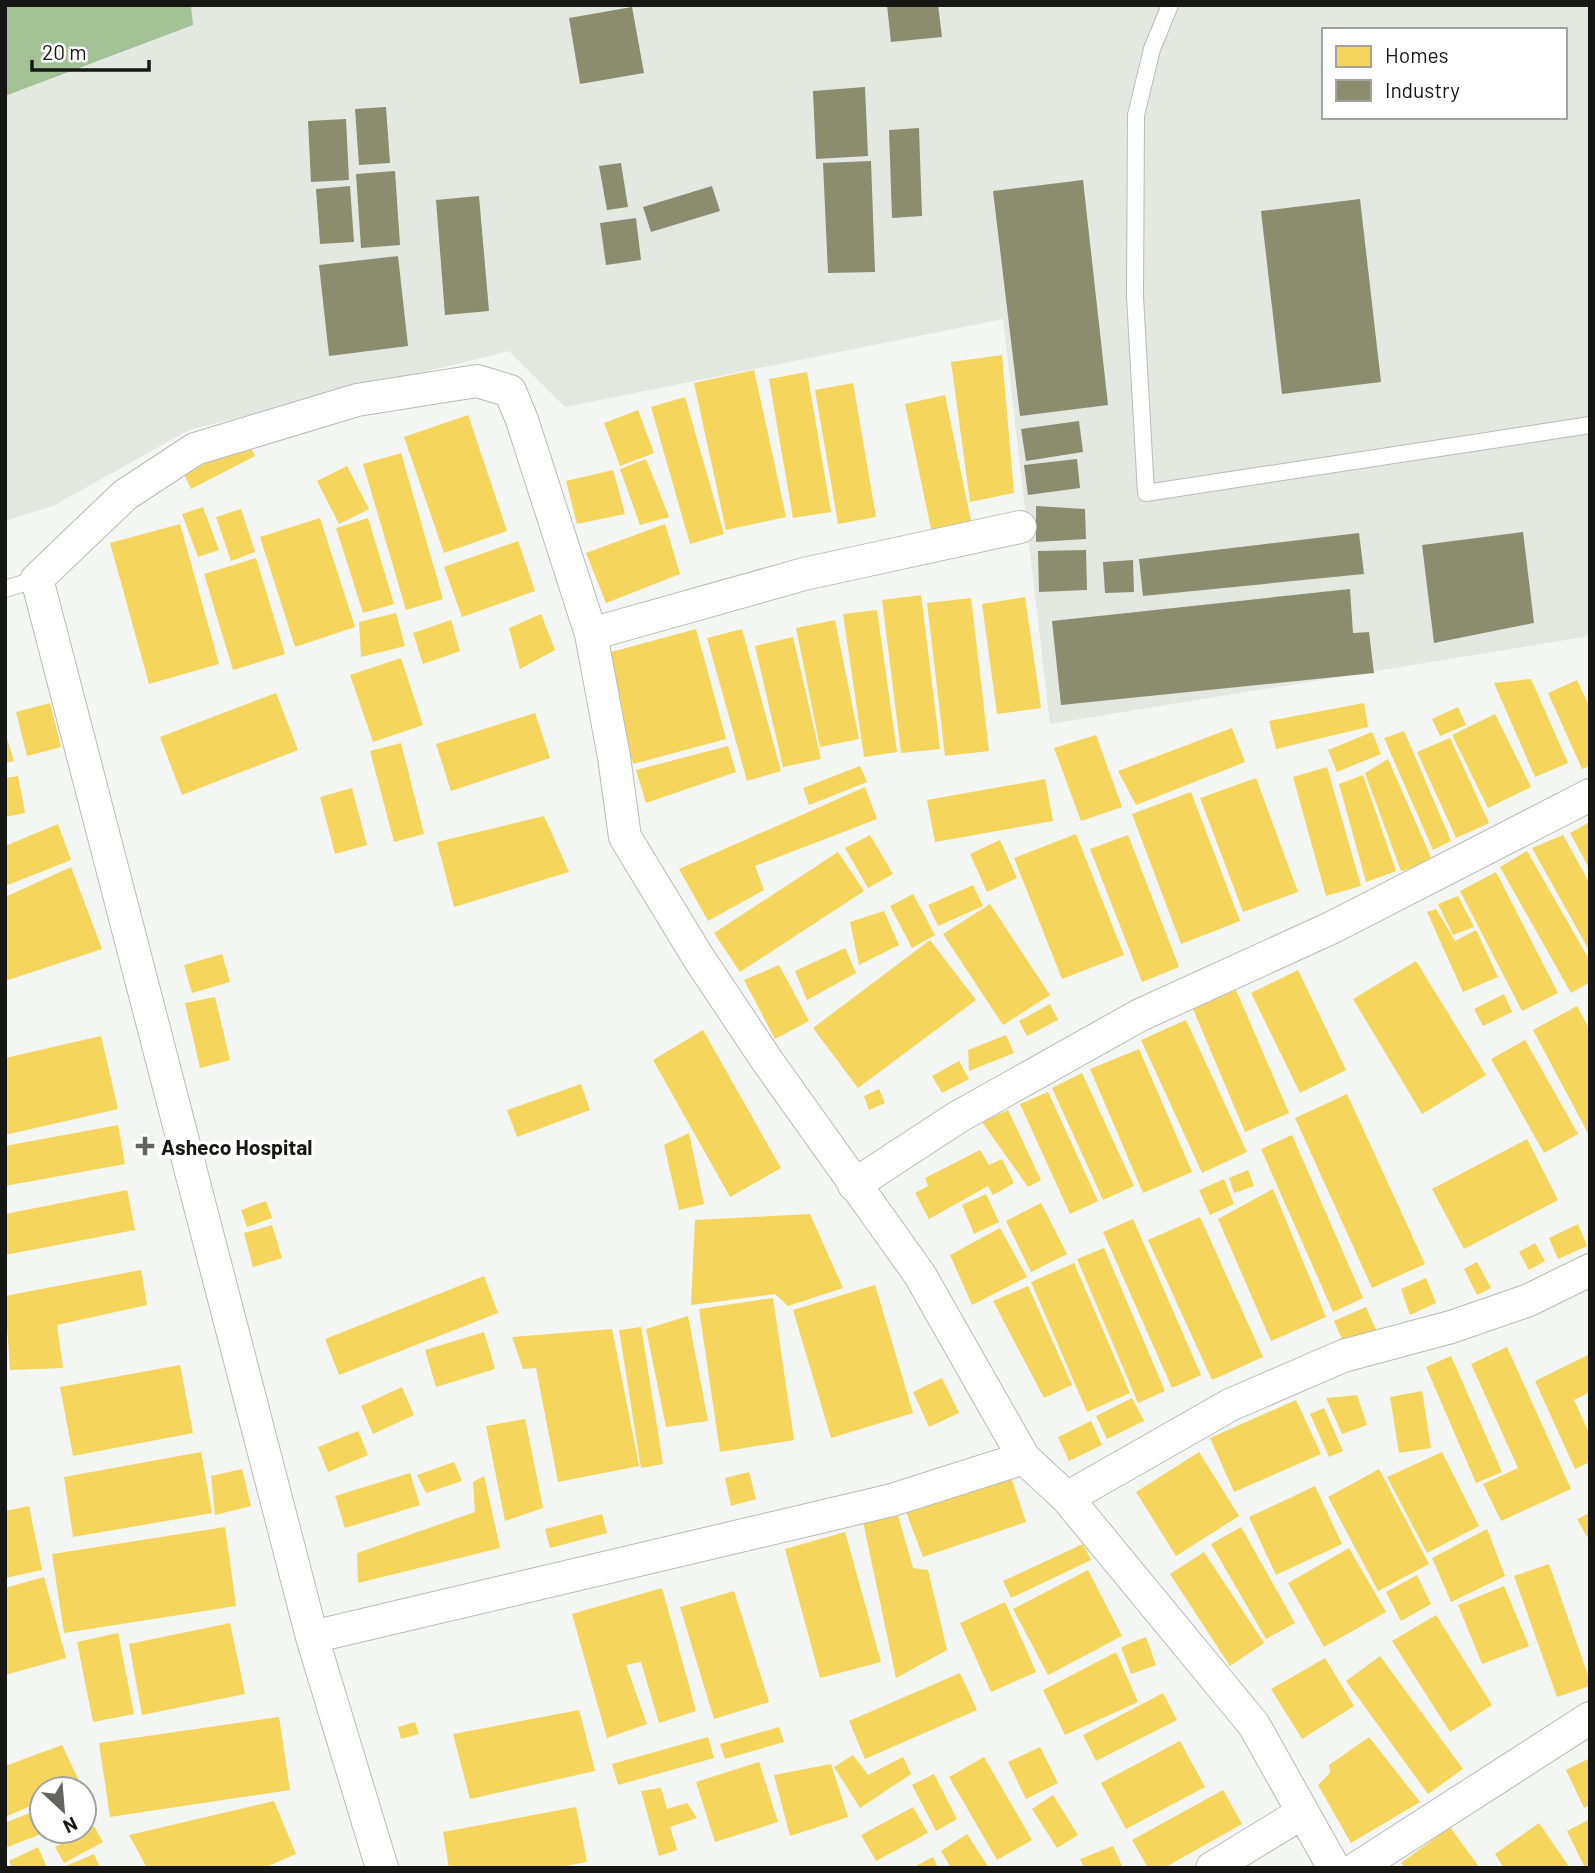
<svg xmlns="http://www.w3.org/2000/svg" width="1595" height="1873" font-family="Barlow,sans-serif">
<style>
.built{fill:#e3e8e1;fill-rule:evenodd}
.water{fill:#a3c295}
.homes{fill:#f6d55c}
.industry{fill:#8c8c6e}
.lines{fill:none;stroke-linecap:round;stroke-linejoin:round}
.lane-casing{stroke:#babbb9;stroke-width:18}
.street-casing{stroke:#babbb9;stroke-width:34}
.lane{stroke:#fdfefd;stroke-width:16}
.street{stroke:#fdfefd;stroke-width:32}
.poi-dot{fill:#646563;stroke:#fff;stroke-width:2.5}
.labels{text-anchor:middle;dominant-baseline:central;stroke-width:7;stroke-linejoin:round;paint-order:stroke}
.poi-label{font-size:21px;font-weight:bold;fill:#161715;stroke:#fff;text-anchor:start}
</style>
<rect width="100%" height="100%" fill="#f4f6f3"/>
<path class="built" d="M 191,5 L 1590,5 L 1590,636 L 1050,724 L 1003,319 L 565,407 L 509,351 L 189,430 L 53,506 L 5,521 L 5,96 L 192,25 ZM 1324,30 L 1565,30 L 1565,117 L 1324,117 Z"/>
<path class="water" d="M 5,5 L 191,5 L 193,25 L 5,96 Z"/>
<path class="homes" d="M 1002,355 L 1014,493 L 970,502 L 951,362 Z
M 754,370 L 786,517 L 726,530 L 694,383 Z
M 807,372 L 831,512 L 793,518 L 769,379 Z
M 853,383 L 876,517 L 838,524 L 815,390 Z
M 945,395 L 972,526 L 932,534 L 905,404 Z
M 685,397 L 724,534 L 690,544 L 651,407 Z
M 638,410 L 654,453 L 620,466 L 604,423 Z
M 468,415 L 507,531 L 444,553 L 404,437 Z
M 248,442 L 255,456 L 191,489 L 184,474 Z
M 401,453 L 443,599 L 406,610 L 363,464 Z
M 646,459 L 669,517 L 640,525 L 620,469 Z
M 347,466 L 369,509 L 339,524 L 317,481 Z
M 613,470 L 625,514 L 577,524 L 566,481 Z
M 203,507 L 219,550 L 198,557 L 182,514 Z
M 241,509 L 255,552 L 231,561 L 216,517 Z
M 320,518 L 355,627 L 295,647 L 260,537 Z
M 368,518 L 394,604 L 363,613 L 336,528 Z
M 180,524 L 219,664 L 149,684 L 110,543 Z
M 665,524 L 680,574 L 606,603 L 586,553 Z
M 518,541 L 535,591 L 462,617 L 444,567 Z
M 256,558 L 285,654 L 233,670 L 204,574 Z
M 921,595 L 940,749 L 901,753 L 882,600 Z
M 1025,597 L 1041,708 L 997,714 L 982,604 Z
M 971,598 L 989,751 L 945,756 L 927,603 Z
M 877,610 L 897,752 L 864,757 L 843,614 Z
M 396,613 L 405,646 L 361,657 L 359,622 Z
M 541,614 L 555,650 L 520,669 L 509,628 Z
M 451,620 L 460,651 L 423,664 L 413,633 Z
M 835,620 L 859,739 L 820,747 L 796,628 Z
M 696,629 L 726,739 L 633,764 L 604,654 Z
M 742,629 L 781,771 L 747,781 L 707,638 Z
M 793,637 L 821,759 L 783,767 L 755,646 Z
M 401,658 L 423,725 L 373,742 L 350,675 Z
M 1531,679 L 1568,763 L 1535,777 L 1494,683 Z
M 1577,680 L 1590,708 L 1590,766 L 1582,769 L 1548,693 Z
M 276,693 L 298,750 L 182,795 L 160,737 Z
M 50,703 L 61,747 L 27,756 L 16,712 Z
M 1364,703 L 1368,727 L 1276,749 L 1269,721 Z
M 1458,707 L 1466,725 L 1440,736 L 1432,719 Z
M 535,713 L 550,758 L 451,791 L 436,744 Z
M 1495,714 L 1531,787 L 1488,808 L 1452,735 Z
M 1232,728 L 1245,762 L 1136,805 L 1118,771 Z
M 1404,731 L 1451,841 L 1433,850 L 1384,738 Z
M 5,732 L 14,761 L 5,763 Z
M 1372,732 L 1381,754 L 1337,772 L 1328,750 Z
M 1096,735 L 1122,807 L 1081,821 L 1054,748 Z
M 1450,738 L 1489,823 L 1456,838 L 1417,752 Z
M 401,743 L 424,834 L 394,842 L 370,751 Z
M 728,746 L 736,772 L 646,803 L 636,770 Z
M 1388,759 L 1433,862 L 1401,871 L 1365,773 Z
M 860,766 L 867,782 L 809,805 L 803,788 Z
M 1327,767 L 1361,886 L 1326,896 L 1293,777 Z
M 1363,775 L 1396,871 L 1366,882 L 1339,784 Z
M 18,776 L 25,813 L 5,817 L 5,778 Z
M 1256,778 L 1298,892 L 1243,912 L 1200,798 Z
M 1045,779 L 1053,821 L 935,842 L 927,800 Z
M 865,787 L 877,819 L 755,866 L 764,890 L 708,921 L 679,869 Z
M 352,788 L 367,845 L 335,854 L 320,797 Z
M 1191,792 L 1240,921 L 1181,944 L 1132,814 Z
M 544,816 L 569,872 L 454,907 L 437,842 Z
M 1590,822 L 1590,870 L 1570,833 Z
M 58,824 L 71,860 L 5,886 L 5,846 Z
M 1076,834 L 1124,955 L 1062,979 L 1014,858 Z
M 870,835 L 893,874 L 868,888 L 845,848 Z
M 1128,835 L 1179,967 L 1142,982 L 1090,849 Z
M 1563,835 L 1590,884 L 1590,952 L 1532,848 Z
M 1000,840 L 1017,878 L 987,892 L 970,854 Z
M 1527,851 L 1590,961 L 1590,982 L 1571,993 L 1500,867 Z
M 838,852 L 864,891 L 740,972 L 714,933 Z
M 71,867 L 102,949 L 5,981 L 5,897 Z
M 1496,872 L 1558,993 L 1522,1011 L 1460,891 Z
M 973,885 L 983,906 L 938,926 L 928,905 Z
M 913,894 L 935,935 L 912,948 L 890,906 Z
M 1458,896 L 1474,927 L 1453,935 L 1438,904 Z
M 990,904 L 1050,995 L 1003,1025 L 943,934 Z
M 1436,909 L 1455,941 L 1476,930 L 1498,977 L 1463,992 L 1427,912 Z
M 884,911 L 899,945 L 859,965 L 850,922 Z
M 930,940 L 976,1000 L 858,1088 L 813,1028 Z
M 845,948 L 856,973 L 807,1000 L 795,971 Z
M 222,954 L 230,982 L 192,993 L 184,965 Z
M 1416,961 L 1486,1075 L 1422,1114 L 1353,999 Z
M 779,965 L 809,1021 L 775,1039 L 744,980 Z
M 1298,970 L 1346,1070 L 1300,1093 L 1251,993 Z
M 1236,990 L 1289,1113 L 1245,1132 L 1193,1009 Z
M 1504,994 L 1512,1012 L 1483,1026 L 1474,1009 Z
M 215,997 L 230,1060 L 200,1068 L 185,1003 Z
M 1050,1004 L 1058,1020 L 1027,1036 L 1019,1021 Z
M 1577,1006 L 1590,1030 L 1590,1137 L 1533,1030 Z
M 1186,1020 L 1247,1152 L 1202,1173 L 1141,1040 Z
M 703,1030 L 781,1168 L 730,1197 L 653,1060 Z
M 1006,1035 L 1014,1053 L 969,1071 L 968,1050 Z
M 101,1036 L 118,1109 L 5,1135 L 5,1058 Z
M 1525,1040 L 1578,1134 L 1544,1153 L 1491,1059 Z
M 1139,1049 L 1192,1172 L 1143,1193 L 1090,1069 Z
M 959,1061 L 969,1079 L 942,1093 L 932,1076 Z
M 1082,1073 L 1134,1186 L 1103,1200 L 1052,1088 Z
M 581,1084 L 590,1110 L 517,1137 L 507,1110 Z
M 879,1089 L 885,1103 L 869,1110 L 864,1096 Z
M 1048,1092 L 1098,1201 L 1070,1214 L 1020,1104 Z
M 1347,1094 L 1425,1264 L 1372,1288 L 1295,1118 Z
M 1008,1110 L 1041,1180 L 1028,1187 L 982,1122 Z
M 118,1125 L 125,1164 L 5,1186 L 5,1146 Z
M 689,1133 L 704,1204 L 679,1210 L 664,1145 Z
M 1292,1135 L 1363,1298 L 1333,1312 L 1261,1149 Z
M 1527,1139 L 1558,1200 L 1464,1249 L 1432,1189 Z
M 980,1150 L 989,1165 L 1002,1159 L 1014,1183 L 993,1195 L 988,1186 L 929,1219 L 915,1193 L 928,1186 L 925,1178 Z
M 1248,1170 L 1254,1186 L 1234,1193 L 1229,1178 Z
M 1224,1179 L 1234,1204 L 1210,1215 L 1199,1190 Z
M 1273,1189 L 1326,1317 L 1271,1341 L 1218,1219 Z
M 127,1190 L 135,1230 L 5,1255 L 5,1214 Z
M 986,1194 L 999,1222 L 974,1234 L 962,1205 Z
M 266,1201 L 272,1218 L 247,1227 L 241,1210 Z
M 1041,1203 L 1067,1254 L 1031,1272 L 1006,1221 Z
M 810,1214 L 843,1288 L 788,1306 L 775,1294 L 691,1305 L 695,1220 Z
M 1200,1217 L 1263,1357 L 1212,1380 L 1148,1240 Z
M 1133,1219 L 1201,1375 L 1172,1388 L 1103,1232 Z
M 1578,1224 L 1587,1246 L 1558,1259 L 1549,1238 Z
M 272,1225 L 282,1258 L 253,1267 L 244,1233 Z
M 1000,1228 L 1027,1277 L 972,1305 L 950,1255 Z
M 1535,1243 L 1545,1261 L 1529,1270 L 1519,1252 Z
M 1104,1248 L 1165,1391 L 1138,1403 L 1077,1259 Z
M 1477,1262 L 1491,1288 L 1477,1295 L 1464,1269 Z
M 1074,1263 L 1130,1393 L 1087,1412 L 1031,1282 Z
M 141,1270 L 147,1305 L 57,1325 L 63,1368 L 10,1370 L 5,1296 Z
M 484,1276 L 498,1313 L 339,1375 L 325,1339 Z
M 1426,1278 L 1436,1303 L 1410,1315 L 1401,1289 Z
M 875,1285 L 913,1413 L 831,1438 L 793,1310 Z
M 1028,1286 L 1072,1385 L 1044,1398 L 993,1301 Z
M 773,1298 L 794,1440 L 720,1452 L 699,1309 Z
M 1366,1307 L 1376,1330 L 1344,1344 L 1334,1321 Z
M 688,1316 L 708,1421 L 666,1427 L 646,1329 Z
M 641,1327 L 663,1464 L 641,1468 L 619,1330 Z
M 612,1329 L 639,1466 L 558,1482 L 536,1368 L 523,1369 L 512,1337 Z
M 484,1332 L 495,1369 L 436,1387 L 425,1350 Z
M 1507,1347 L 1571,1489 L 1501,1521 L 1483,1484 L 1518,1468 L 1471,1364 Z
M 1590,1354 L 1590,1392 L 1574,1400 L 1590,1435 L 1590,1462 L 1575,1469 L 1535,1381 Z
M 1451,1356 L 1502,1472 L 1476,1483 L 1426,1367 Z
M 180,1365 L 193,1433 L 73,1456 L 60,1387 Z
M 942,1378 L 959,1413 L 929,1427 L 913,1392 Z
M 402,1387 L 414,1415 L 373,1434 L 361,1406 Z
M 1422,1391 L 1431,1448 L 1399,1453 L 1390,1397 Z
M 1357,1395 L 1367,1425 L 1342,1434 L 1326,1398 Z
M 1132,1398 L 1144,1421 L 1107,1439 L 1096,1416 Z
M 1296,1400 L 1321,1454 L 1234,1492 L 1210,1438 Z
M 1324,1408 L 1343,1451 L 1329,1457 L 1310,1414 Z
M 525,1419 L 543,1508 L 505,1521 L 486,1426 Z
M 1091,1421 L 1102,1445 L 1069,1461 L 1058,1437 Z
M 358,1431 L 368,1455 L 328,1472 L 318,1447 Z
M 201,1452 L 212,1513 L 73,1537 L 64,1477 Z
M 1199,1452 L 1239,1516 L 1176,1556 L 1136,1492 Z
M 1442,1452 L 1479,1526 L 1427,1553 L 1387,1477 Z
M 454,1462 L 462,1481 L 426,1493 L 417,1475 Z
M 242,1469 L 251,1506 L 215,1515 L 211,1476 Z
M 1379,1469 L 1429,1564 L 1378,1591 L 1328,1497 Z
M 749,1472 L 756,1499 L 731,1506 L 725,1478 Z
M 410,1473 L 420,1505 L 345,1528 L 335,1496 Z
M 1010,1474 L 1026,1522 L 923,1557 L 906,1512 Z
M 484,1476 L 500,1548 L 358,1583 L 357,1553 L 475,1512 L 473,1482 Z
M 1315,1486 L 1342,1544 L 1276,1575 L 1249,1517 Z
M 895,1505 L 913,1568 L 928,1570 L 947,1650 L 896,1678 L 861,1512 Z
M 29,1506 L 42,1570 L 5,1578 L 5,1511 Z
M 1590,1513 L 1590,1535 L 1587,1537 L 1577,1519 Z
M 602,1514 L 607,1533 L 550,1548 L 545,1529 Z
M 225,1527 L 236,1606 L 64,1633 L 52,1554 Z
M 1241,1527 L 1295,1623 L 1266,1639 L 1211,1544 Z
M 1487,1529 L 1505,1576 L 1451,1602 L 1432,1558 Z
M 845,1532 L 881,1662 L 820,1678 L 785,1549 Z
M 1083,1544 L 1091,1560 L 1011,1598 L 1003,1581 Z
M 1349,1548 L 1386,1612 L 1324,1647 L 1288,1583 Z
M 1204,1552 L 1264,1643 L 1230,1666 L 1170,1574 Z
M 1549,1564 L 1590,1681 L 1590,1686 L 1557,1697 L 1514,1576 Z
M 1088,1570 L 1122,1636 L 1048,1675 L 1013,1609 Z
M 1417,1575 L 1431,1604 L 1401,1621 L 1386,1592 Z
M 44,1577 L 66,1658 L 5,1675 L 5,1588 Z
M 1504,1586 L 1529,1646 L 1482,1664 L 1458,1605 Z
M 662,1588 L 696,1711 L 659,1723 L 641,1662 L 626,1665 L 647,1724 L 607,1738 L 572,1614 Z
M 734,1591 L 769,1702 L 714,1719 L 680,1607 Z
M 1005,1602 L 1036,1672 L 991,1692 L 960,1623 Z
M 1436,1615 L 1492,1705 L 1450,1732 L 1392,1641 Z
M 230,1623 L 245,1694 L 142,1715 L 129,1644 Z
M 118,1633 L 134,1714 L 93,1722 L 77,1642 Z
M 1146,1637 L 1156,1665 L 1131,1674 L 1121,1647 Z
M 1116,1652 L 1138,1702 L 1065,1735 L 1043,1690 Z
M 1380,1656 L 1463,1769 L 1428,1794 L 1346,1681 Z
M 1325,1658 L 1354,1706 L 1302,1739 L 1271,1689 Z
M 960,1673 L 977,1710 L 865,1759 L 849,1721 Z
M 1163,1693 L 1177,1720 L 1096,1761 L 1083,1735 Z
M 579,1710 L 595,1771 L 470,1799 L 453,1734 Z
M 279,1717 L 290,1790 L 110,1817 L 99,1743 Z
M 415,1722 L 419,1734 L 401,1739 L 398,1727 Z
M 779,1727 L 784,1742 L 725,1759 L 720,1744 Z
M 708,1737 L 714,1758 L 618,1785 L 612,1764 Z
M 1369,1737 L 1420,1802 L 1351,1843 L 1318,1785 L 1330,1773 L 1329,1765 Z
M 1180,1741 L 1205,1787 L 1126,1829 L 1101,1783 Z
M 62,1745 L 81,1785 L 70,1789 L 42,1789 L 42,1801 L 5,1817 L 5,1766 Z
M 1040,1747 L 1058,1783 L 1026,1799 L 1008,1762 Z
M 853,1755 L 868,1775 L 903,1757 L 911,1774 L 860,1808 L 834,1767 Z
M 984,1757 L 1032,1840 L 997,1860 L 949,1777 Z
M 1590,1758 L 1590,1805 L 1584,1808 L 1566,1770 Z
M 759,1762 L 778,1822 L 715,1842 L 696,1782 Z
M 831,1764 L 848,1817 L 790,1836 L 774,1775 Z
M 934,1774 L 957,1819 L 936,1831 L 912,1785 Z
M 661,1788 L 667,1809 L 687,1803 L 697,1818 L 670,1827 L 677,1850 L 659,1856 L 641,1791 Z
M 1223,1790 L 1242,1824 L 1164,1868 L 1148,1868 L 1132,1840 Z
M 1053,1795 L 1078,1835 L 1057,1848 L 1032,1809 Z
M 274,1801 L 296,1854 L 264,1868 L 147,1868 L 129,1835 Z
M 576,1807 L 587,1862 L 554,1868 L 449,1868 L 443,1832 Z
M 913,1807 L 928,1833 L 876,1861 L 861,1835 Z
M 42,1808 L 42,1831 L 49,1831 L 5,1848 L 5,1823 Z
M 1590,1819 L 1590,1868 L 1585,1868 L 1567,1831 Z
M 1539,1823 L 1570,1868 L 1504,1868 L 1495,1854 Z
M 94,1826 L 103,1842 L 64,1863 L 55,1847 Z
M 1450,1827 L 1480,1868 L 1405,1868 L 1401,1863 Z
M 967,1834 L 989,1868 L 951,1868 L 941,1851 Z
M 1113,1846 L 1123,1868 L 1084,1868 L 1080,1859 Z
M 38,1847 L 47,1868 L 12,1868 L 9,1861 Z
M 94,1854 L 100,1868 L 61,1868 Z
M 933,1857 L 938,1868 L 912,1868 Z"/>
<path class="industry" d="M 887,5 L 938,5 L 942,37 L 891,42 Z
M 632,7 L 644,73 L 580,84 L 569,18 Z
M 865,87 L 868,156 L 816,159 L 813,91 Z
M 386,107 L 390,163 L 359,165 L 355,109 Z
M 346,119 L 349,180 L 311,182 L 308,121 Z
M 919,128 L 922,216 L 892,218 L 889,130 Z
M 871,161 L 875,272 L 828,273 L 823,163 Z
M 621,163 L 628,207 L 607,210 L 599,166 Z
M 395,171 L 400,245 L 361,248 L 356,174 Z
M 1083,180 L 1108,405 L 1020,416 L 993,191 Z
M 350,186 L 354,242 L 320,244 L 316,189 Z
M 712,186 L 720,211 L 651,232 L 643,207 Z
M 479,196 L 489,311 L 445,315 L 436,200 Z
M 1360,199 L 1381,382 L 1282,394 L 1261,211 Z
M 636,218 L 641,260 L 606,265 L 600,223 Z
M 398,256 L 408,346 L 329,356 L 319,265 Z
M 1079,421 L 1083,452 L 1026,461 L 1021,429 Z
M 1077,459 L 1080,488 L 1028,495 L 1024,465 Z
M 1036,506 L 1085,509 L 1086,539 L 1036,542 Z
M 1523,532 L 1534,623 L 1434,643 L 1422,545 Z
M 1359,533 L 1364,574 L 1143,596 L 1139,559 Z
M 1086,550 L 1087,590 L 1039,592 L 1038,551 Z
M 1133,560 L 1134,592 L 1105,593 L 1103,562 Z
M 1350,589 L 1353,633 L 1369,632 L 1374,673 L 1061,705 L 1052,621 Z"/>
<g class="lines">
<defs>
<path id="lane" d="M 1170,5 L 1152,49 L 1136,115 L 1135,296 L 1146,493 L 1590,425
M 5,589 L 37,579"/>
<path id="street" d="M 591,634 L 804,574 L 1020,527
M 854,1185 L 958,1117 L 1140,1015 L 1333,927 L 1590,795
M 1067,1498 L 1230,1405 L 1343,1356 L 1451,1327 L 1529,1300 L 1590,1270
M 312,1637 L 892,1500 L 1024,1458
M 382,1868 L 312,1637 L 37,579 L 125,495 L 195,449 L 357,400 L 477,381 L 510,391 L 522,420 L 591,634 L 614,757 L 625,837 L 698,957 L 766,1059 L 920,1275 L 1024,1458 L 1067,1498 L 1254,1725 L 1334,1868
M 1212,1868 L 1302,1813
M 1357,1868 L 1590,1718"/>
</defs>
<use href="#lane" class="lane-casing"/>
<use href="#street" class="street-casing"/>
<use href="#lane" class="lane"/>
<use href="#street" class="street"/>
</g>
<path class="poi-dot" d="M141.5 1135.5h7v7h7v7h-7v7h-7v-7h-7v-7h7z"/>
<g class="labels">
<g class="poi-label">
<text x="161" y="1146">Asheco Hospital</text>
</g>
</g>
<rect width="1595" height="1873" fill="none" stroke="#161715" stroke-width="14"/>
<rect x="1322" y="28" width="245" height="91" fill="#ffffff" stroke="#a2a2a1" stroke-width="2"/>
<rect x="1336" y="46" width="35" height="21" fill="#f6d55c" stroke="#a2a2a1" stroke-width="2"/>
<text x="1385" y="63" font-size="21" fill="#161715">Homes</text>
<rect x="1336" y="80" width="35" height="21" fill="#8c8c6e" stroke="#a2a2a1" stroke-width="2"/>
<text x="1385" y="98" font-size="21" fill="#161715">Industry</text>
<g transform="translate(63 1810) rotate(154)"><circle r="33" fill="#ffffff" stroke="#a2a2a1" stroke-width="2"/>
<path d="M0-5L12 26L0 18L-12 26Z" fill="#646563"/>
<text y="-10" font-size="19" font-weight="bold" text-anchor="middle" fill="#161715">N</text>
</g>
<path d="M32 60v10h117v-10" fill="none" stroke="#161715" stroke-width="3.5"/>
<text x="42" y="60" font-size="21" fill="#161715" stroke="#ffffff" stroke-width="5" paint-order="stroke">20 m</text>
</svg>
